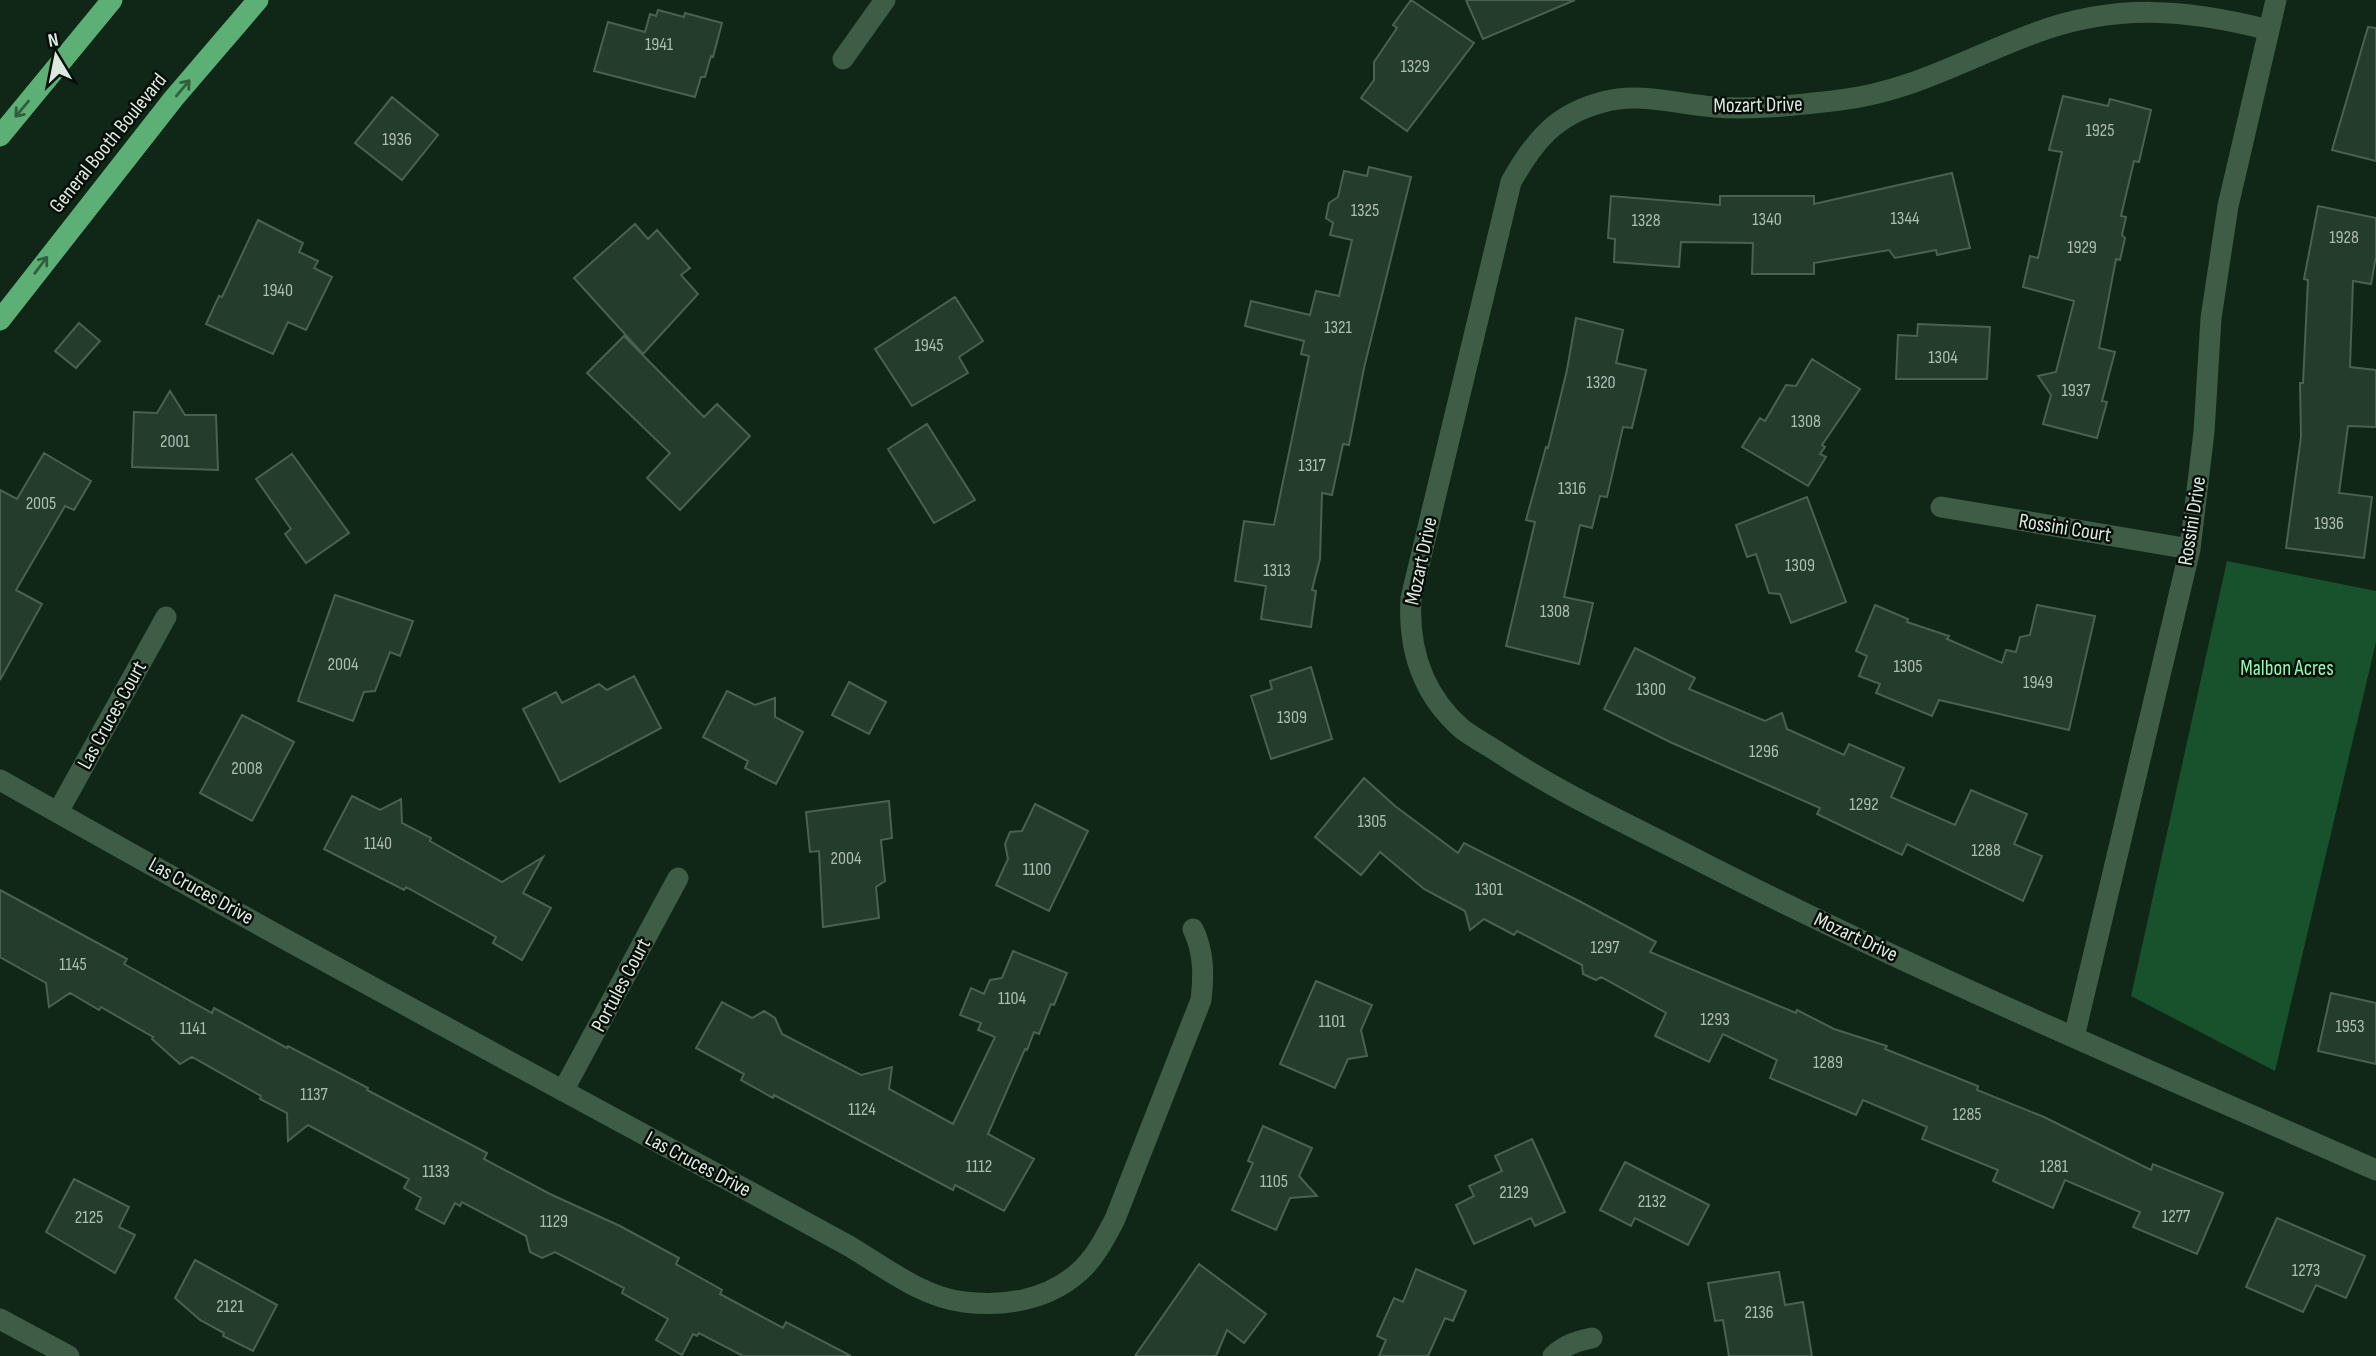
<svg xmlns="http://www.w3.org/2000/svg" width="2376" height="1356" font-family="'Sofia Sans Condensed',sans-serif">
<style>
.green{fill:#17522c}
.building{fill:#243c2b;stroke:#49624f;stroke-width:2}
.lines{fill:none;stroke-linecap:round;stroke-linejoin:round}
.minor{stroke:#3e5d46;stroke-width:21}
.highway{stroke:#5db075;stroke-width:21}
.oneway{stroke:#315f3e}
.labels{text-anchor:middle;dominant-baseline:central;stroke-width:5;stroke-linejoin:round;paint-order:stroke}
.number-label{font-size:18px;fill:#adbeb1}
.street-label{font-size:21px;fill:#dbe9de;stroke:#050e07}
.park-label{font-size:21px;fill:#8efdae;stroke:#050e07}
</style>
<rect width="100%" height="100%" fill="#102717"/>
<path class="green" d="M 2227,561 L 2376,591 L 2376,642 L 2275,1071 L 2131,996 Z"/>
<path class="building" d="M 1411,0 L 1474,43 L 1407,131 L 1361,98 L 1374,80 L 1374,62 L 1397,28 L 1393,25 Z
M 1466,0 L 1575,0 L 1483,39 Z
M 658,10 L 684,17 L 685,13 L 722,23 L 713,57 L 711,56 L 705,77 L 701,77 L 695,97 L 594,71 L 608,22 L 645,32 L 650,14 L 656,16 Z
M 2368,27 L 2376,28 L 2376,161 L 2332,150 Z
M 2063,96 L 2108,106 L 2110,99 L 2151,110 L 2139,162 L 2134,161 L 2121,216 L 2126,217 L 2122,235 L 2125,238 L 2120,260 L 2116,259 L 2099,348 L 2115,352 L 2102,401 L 2107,402 L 2097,438 L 2043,424 L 2051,395 L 2038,376 L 2056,372 L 2074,301 L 2023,287 L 2030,256 L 2038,258 L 2062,152 L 2049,150 Z
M 392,97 L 438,135 L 402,180 L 355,143 Z
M 1369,167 L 1411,177 L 1364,368 L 1349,445 L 1343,444 L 1332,495 L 1322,493 L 1320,559 L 1312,590 L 1316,591 L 1311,627 L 1261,619 L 1266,586 L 1235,581 L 1244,521 L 1274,525 L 1309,356 L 1301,354 L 1304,341 L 1245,326 L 1251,301 L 1310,315 L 1316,291 L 1339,296 L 1352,240 L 1330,235 L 1333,223 L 1326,218 L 1329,203 L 1338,197 L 1344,171 L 1367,176 Z
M 1952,173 L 1970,248 L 1937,255 L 1936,250 L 1895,258 L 1889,250 L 1814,263 L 1814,274 L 1752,274 L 1753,243 L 1681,242 L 1679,267 L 1614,262 L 1615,239 L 1608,238 L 1611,196 L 1720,205 L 1720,196 L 1814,196 L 1814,204 Z
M 2318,206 L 2376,218 L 2376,256 L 2371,284 L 2353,281 L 2350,367 L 2376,370 L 2376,427 L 2348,426 L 2339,493 L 2372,497 L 2364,558 L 2286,548 L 2301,437 L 2300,383 L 2303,383 L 2308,280 L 2304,279 Z
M 258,220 L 303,243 L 299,252 L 318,261 L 314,268 L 332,277 L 306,330 L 288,322 L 273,354 L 206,324 L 219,296 L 222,297 Z
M 635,224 L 648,239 L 657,230 L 690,268 L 681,275 L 698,294 L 643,354 L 574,278 Z
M 955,297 L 983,341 L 959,357 L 968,373 L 912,406 L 875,349 Z
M 1576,318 L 1623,330 L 1616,363 L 1646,370 L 1632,428 L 1623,427 L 1607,497 L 1600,496 L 1592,528 L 1580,525 L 1564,597 L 1593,603 L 1579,664 L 1506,646 L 1535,522 L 1526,520 L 1546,447 L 1548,448 L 1567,370 Z
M 79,323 L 100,341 L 76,368 L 55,351 Z
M 1918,324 L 1990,327 L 1987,379 L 1896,379 L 1898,335 L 1917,336 Z
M 624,336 L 704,417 L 717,404 L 750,436 L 680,510 L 647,478 L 670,453 L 587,373 Z
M 1812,359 L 1860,389 L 1822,445 L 1825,447 L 1820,454 L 1826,457 L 1808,486 L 1742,447 L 1760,418 L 1765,421 L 1786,385 L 1796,386 Z
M 170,391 L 185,415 L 216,415 L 218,470 L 132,467 L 134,412 L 157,413 Z
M 927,424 L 975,500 L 934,523 L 888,449 Z
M 44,453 L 91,481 L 74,510 L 65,506 L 16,590 L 42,604 L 0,680 L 0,490 L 17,499 Z
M 292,454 L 349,533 L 306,563 L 285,534 L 291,529 L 256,479 Z
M 1807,497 L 1846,602 L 1791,623 L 1780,594 L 1769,593 L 1756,554 L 1747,557 L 1736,525 Z
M 335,595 L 413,621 L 400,656 L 390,652 L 375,691 L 364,692 L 353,721 L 298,701 Z
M 1875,605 L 1908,619 L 1907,622 L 1949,636 L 1947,639 L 2002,663 L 2006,650 L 2016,652 L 2020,637 L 2030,635 L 2037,605 L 2095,616 L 2069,730 L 1939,700 L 1932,716 L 1876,693 L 1880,684 L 1859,676 L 1867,656 L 1856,651 Z
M 1635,648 L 1695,678 L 1689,689 L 1765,721 L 1782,713 L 1787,729 L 1844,755 L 1849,744 L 1904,768 L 1891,797 L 1955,825 L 1971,790 L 2027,814 L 2014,844 L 2042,856 L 2023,901 L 1907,844 L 1902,855 L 1817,814 L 1820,808 L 1670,742 L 1604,709 Z
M 1311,667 L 1332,739 L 1271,759 L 1251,696 L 1272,689 L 1270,681 Z
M 634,676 L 661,728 L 560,782 L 523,709 L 556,692 L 562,703 L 599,684 L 607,690 Z
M 849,682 L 886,702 L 869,734 L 832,715 Z
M 727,691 L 755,705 L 775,698 L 775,717 L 803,732 L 776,784 L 745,768 L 748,761 L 703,737 Z
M 242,715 L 294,742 L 252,821 L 200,793 Z
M 1364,778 L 1395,806 L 1458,853 L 1464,843 L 1581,902 L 1656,942 L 1650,952 L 1796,1013 L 1797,1010 L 1834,1029 L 1887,1046 L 1885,1049 L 1978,1086 L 1977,1090 L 2044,1117 L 2151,1170 L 2153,1164 L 2223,1193 L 2197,1254 L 2133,1227 L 2140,1212 L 2065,1180 L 2053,1208 L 1993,1181 L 1998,1170 L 1922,1139 L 1927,1127 L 1863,1100 L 1856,1115 L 1770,1078 L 1777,1060 L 1723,1034 L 1709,1062 L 1655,1036 L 1666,1013 L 1601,977 L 1596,980 L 1583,974 L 1582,965 L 1517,931 L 1514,935 L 1484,919 L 1470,930 L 1465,911 L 1424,889 L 1380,852 L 1361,875 L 1315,837 Z
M 352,796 L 380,810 L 401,799 L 402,823 L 431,838 L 430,841 L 502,882 L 543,857 L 523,893 L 551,908 L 522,960 L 493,943 L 496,937 L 406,887 L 404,890 L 324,849 Z
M 889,801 L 892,838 L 881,840 L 885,881 L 876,887 L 879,918 L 823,927 L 819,851 L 810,852 L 806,812 Z
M 1035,804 L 1088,831 L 1049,911 L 996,885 L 1008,859 L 1005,844 L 1010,832 L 1022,831 Z
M 0,890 L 127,959 L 124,964 L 212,1013 L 214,1008 L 287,1048 L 288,1046 L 368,1088 L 367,1090 L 487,1153 L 484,1159 L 550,1194 L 620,1226 L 679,1258 L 676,1264 L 722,1290 L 720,1294 L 783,1328 L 786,1322 L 851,1356 L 743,1356 L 699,1333 L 697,1336 L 693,1334 L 682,1355 L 656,1340 L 668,1319 L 622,1293 L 624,1288 L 555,1252 L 542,1258 L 530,1252 L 526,1236 L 462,1202 L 460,1206 L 455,1203 L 444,1224 L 416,1209 L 421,1198 L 404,1188 L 409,1179 L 308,1125 L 288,1141 L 287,1113 L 260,1099 L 261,1096 L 192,1057 L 180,1064 L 152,1039 L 153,1037 L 101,1007 L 99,1010 L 70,993 L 49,1007 L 46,983 L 0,957 Z
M 1013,951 L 1067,973 L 1054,1005 L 1051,1004 L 1039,1034 L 1034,1032 L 1027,1050 L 1025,1049 L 988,1134 L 1034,1159 L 1004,1211 L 955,1185 L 953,1190 L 774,1095 L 773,1098 L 741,1080 L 744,1074 L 696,1048 L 722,1002 L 752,1018 L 764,1011 L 775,1018 L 782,1034 L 861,1075 L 892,1067 L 889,1089 L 953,1124 L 995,1037 L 978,1030 L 981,1023 L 960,1015 L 971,988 L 984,994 L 990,980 L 1002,978 Z
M 1316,981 L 1372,1005 L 1361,1030 L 1367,1056 L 1348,1059 L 1335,1088 L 1280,1064 Z
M 2331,993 L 2376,1003 L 2376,1064 L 2318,1051 Z
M 1263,1126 L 1312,1148 L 1299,1176 L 1317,1196 L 1290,1198 L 1276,1230 L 1232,1210 L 1253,1163 L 1248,1161 Z
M 1532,1139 L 1565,1212 L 1535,1226 L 1531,1218 L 1474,1244 L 1456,1205 L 1474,1196 L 1469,1186 L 1502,1171 L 1495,1156 Z
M 1625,1162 L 1709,1205 L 1688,1245 L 1635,1218 L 1631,1226 L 1600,1210 Z
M 74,1179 L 129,1207 L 119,1227 L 135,1235 L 115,1273 L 46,1232 Z
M 2277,1218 L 2365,1256 L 2346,1298 L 2316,1285 L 2303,1312 L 2246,1287 Z
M 195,1260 L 277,1305 L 253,1351 L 223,1336 L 224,1333 L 200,1320 L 175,1298 Z
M 1199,1264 L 1266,1314 L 1244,1343 L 1227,1330 L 1216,1356 L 1135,1356 Z
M 1416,1269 L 1466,1291 L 1453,1321 L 1445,1318 L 1428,1356 L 1379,1356 L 1386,1340 L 1377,1336 L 1394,1298 L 1403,1302 Z
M 1779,1272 L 1785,1305 L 1803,1302 L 1812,1356 L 1729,1356 L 1723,1320 L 1715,1321 L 1708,1283 Z"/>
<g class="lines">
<path class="minor" d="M 2269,30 C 2187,9 2116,3 2035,33 C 1969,57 1911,92 1840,100 C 1799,105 1756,110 1714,107 C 1677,104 1640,92 1603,102 C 1556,114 1534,141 1511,182 L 1411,598 C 1408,649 1423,695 1462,729 C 1474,738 1489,746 1501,754 C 1560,793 1624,822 1686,854 C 1911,970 2145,1068 2376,1170
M 843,59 L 885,0
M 1941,507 L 2190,549
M 0,780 C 245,919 493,1053 741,1187 C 777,1207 813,1226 849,1246 C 884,1267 922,1297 964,1302 C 1004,1307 1048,1300 1079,1272 C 1095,1258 1105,1238 1115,1219 L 1201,1000 C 1204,975 1204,952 1193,929
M 58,812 L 166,617
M 2074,1037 L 2190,549 L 2204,432 L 2211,318 L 2228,206 L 2276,0
M 563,1091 L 678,878
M 0,1319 L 69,1356
M 1553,1356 C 1565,1345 1577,1341 1592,1338"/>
<path class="highway" d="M 0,136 L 112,0
M 0,320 L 174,98 L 258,0"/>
</g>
<defs><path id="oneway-shaft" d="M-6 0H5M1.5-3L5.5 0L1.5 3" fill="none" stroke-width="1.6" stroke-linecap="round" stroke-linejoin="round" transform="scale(1.75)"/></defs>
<g class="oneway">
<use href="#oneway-shaft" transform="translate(183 88) rotate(-50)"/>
<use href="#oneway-shaft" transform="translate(22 109) rotate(130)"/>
<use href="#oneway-shaft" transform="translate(41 265) rotate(-53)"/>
</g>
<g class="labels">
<g class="number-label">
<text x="659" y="44">1941</text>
<text x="1415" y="66">1329</text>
<text x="2100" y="130">1925</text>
<text x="397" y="139">1936</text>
<text x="1365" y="210">1325</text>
<text x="1905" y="218">1344</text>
<text x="1767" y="219">1340</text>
<text x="1646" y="220">1328</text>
<text x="2344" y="237">1928</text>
<text x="2082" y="247">1929</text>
<text x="278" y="290">1940</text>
<text x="1338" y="327">1321</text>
<text x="929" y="345">1945</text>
<text x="1943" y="357">1304</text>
<text x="1601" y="382">1320</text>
<text x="2076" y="390">1937</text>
<text x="1806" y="421">1308</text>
<text x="175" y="441">2001</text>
<text x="1312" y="465">1317</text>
<text x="1572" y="488">1316</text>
<text x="41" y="503">2005</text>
<text x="2329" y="523">1936</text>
<text x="1800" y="565">1309</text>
<text x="1277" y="570">1313</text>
<text x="1555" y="611">1308</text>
<text x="343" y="664">2004</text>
<text x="1908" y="666">1305</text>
<text x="2038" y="682">1949</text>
<text x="1651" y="689">1300</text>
<text x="1292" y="717">1309</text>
<text x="1764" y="751">1296</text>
<text x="247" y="768">2008</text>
<text x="1864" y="804">1292</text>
<text x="1372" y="821">1305</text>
<text x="378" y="843">1140</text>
<text x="1986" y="850">1288</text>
<text x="846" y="858">2004</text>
<text x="1037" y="869">1100</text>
<text x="1489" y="889">1301</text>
<text x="1605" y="947">1297</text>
<text x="73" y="964">1145</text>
<text x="1012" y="998">1104</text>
<text x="1715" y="1019">1293</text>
<text x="1332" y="1021">1101</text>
<text x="2350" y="1026">1953</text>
<text x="193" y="1028">1141</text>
<text x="1828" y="1062">1289</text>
<text x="314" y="1094">1137</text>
<text x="862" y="1109">1124</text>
<text x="1967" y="1114">1285</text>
<text x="979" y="1166">1112</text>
<text x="2054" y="1166">1281</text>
<text x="436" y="1171">1133</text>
<text x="1274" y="1181">1105</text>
<text x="1514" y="1192">2129</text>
<text x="1652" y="1201">2132</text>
<text x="2176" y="1216">1277</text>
<text x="89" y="1217">2125</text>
<text x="554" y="1221">1129</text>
<text x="2306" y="1270">1273</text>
<text x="230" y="1306">2121</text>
<text x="1759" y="1312">2136</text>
</g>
<g class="street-label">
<text transform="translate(1758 105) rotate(-1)">Mozart Drive</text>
<text transform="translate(108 143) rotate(-51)">General Booth Boulevard</text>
<text transform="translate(2192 521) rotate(-81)">Rossini Drive</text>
<text transform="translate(2065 528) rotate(9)">Rossini Court</text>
<text transform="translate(1421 561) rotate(-78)">Mozart Drive</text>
<text transform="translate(112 715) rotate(-61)">Las Cruces Court</text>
<text transform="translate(201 891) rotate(29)">Las Cruces Drive</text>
<text transform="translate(1856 937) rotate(25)">Mozart Drive</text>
<text transform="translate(621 985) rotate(-62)">Portules Court</text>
<text transform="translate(698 1164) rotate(28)">Las Cruces Drive</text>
</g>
<g class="park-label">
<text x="2287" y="668">Malbon Acres</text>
</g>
</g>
<g transform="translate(56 56) rotate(350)" stroke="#050e07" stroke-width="5" paint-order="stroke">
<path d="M0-5L12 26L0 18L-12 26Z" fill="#dbe9de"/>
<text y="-10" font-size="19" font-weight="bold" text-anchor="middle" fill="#dbe9de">N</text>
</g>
</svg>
